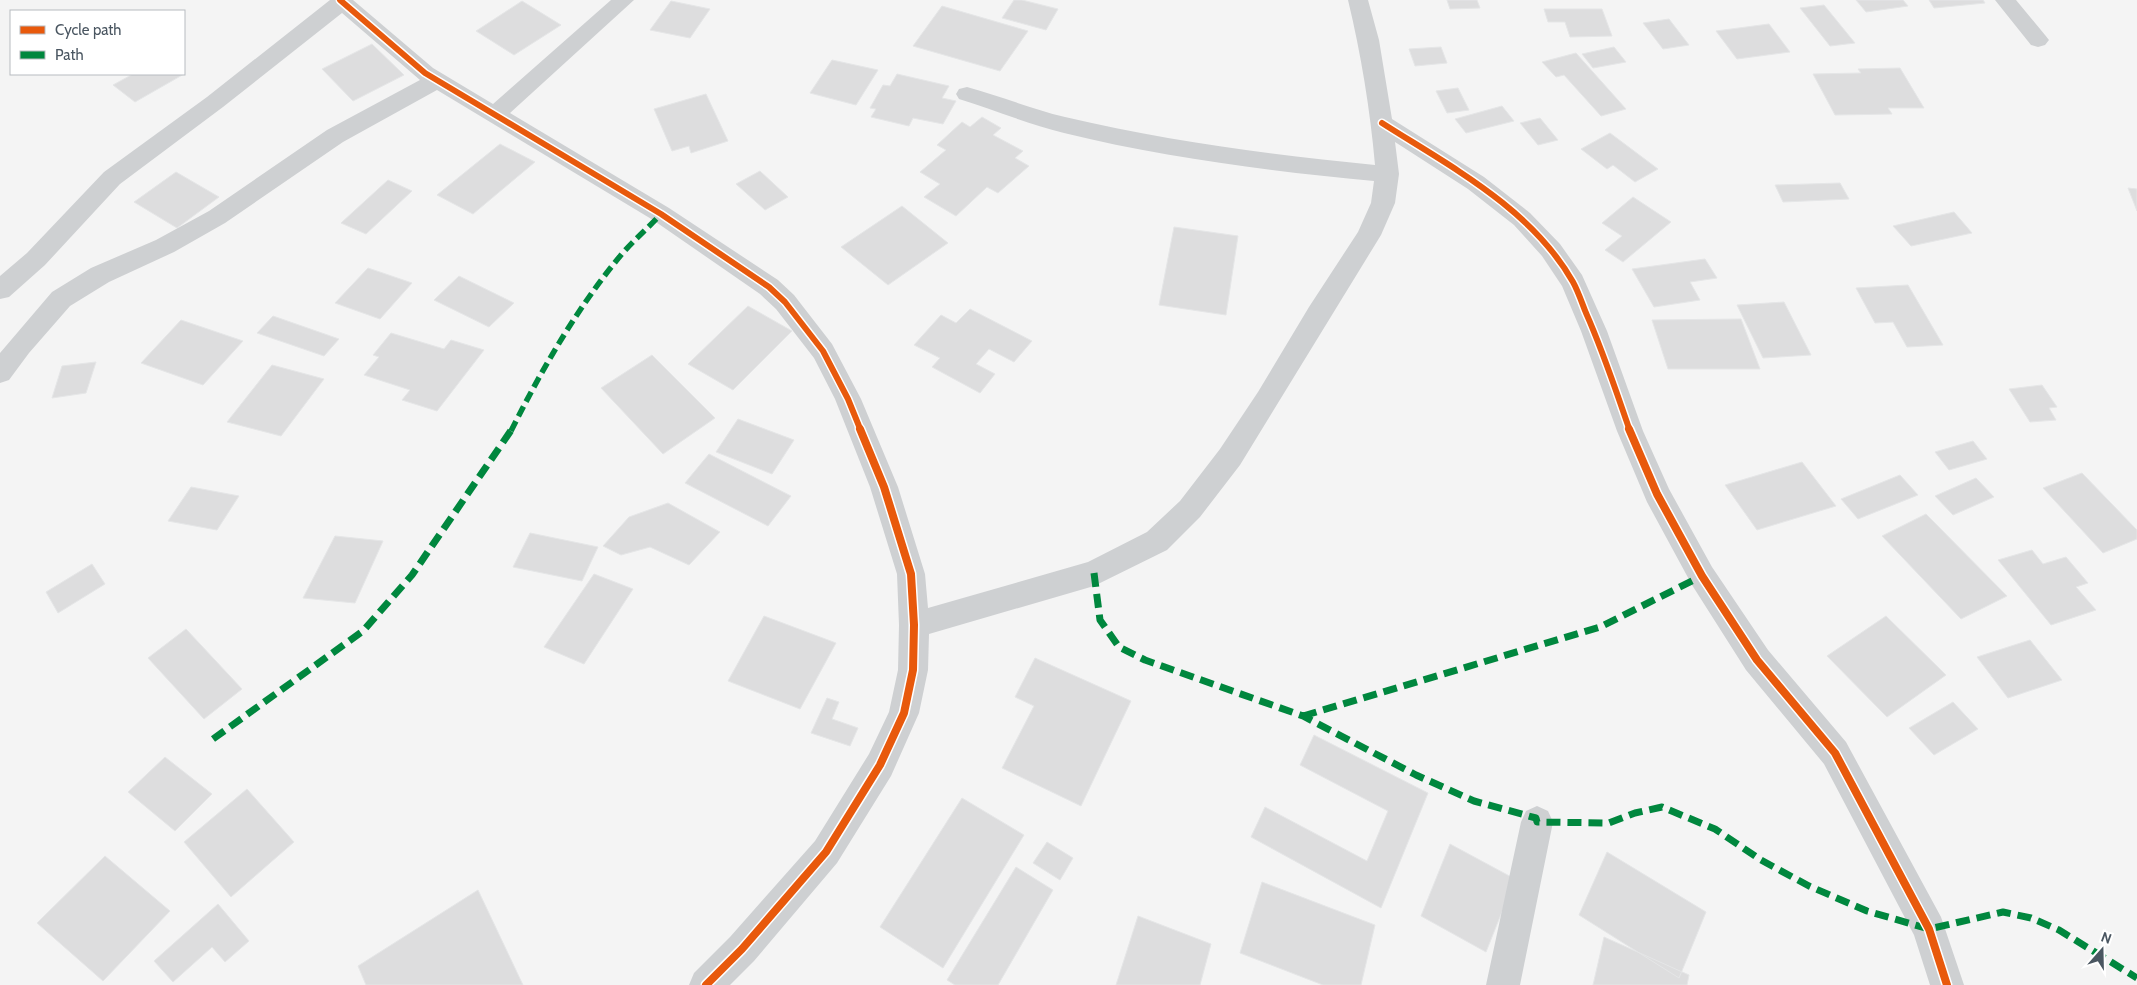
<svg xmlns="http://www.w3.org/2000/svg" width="2137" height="985" font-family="Cabin,sans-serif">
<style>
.building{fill:#ddddde;stroke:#e5e6e7}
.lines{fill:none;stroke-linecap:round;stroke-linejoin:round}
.minor{fill:#ced0d2;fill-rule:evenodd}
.quiet-far1{stroke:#00873e;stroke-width:5.5;stroke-dasharray:11 5.5;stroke-linecap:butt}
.quiet{stroke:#00873e;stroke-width:7;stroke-dasharray:14 7;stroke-linecap:butt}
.cycleway-far1-casing{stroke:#fff;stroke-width:9}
.cycleway-casing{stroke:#fff;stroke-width:11}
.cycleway-far1{stroke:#e8590c;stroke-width:6}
.cycleway{stroke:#e8590c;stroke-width:8}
</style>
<rect width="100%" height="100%" fill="#f4f4f4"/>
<path class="building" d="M 1014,0 L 1022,0 L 1058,9 L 1046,30 L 1002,18 Z
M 1447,0 L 1477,0 L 1480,8 L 1450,9 Z
M 1856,0 L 1903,0 L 1908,6 L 1866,12 Z
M 1929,0 L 1983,0 L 1985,3 L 1934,8 Z
M 522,1 L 561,25 L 514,55 L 476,31 Z
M 671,1 L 710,9 L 690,38 L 650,30 Z
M 1824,5 L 1855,43 L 1830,46 L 1800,8 Z
M 942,6 L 1028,31 L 1000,71 L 913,46 Z
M 1544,9 L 1602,9 L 1612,36 L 1570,37 L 1565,22 L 1548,22 Z
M 1669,19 L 1689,45 L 1663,49 L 1643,23 Z
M 1769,24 L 1790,52 L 1737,59 L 1716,31 Z
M 372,44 L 404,75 L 353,101 L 322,69 Z
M 1441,47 L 1447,63 L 1415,66 L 1409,49 Z
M 1614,47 L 1626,62 L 1593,68 L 1582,54 Z
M 1576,53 L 1626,109 L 1601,116 L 1564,75 L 1556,77 L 1542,62 Z
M 832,60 L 878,70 L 856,105 L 810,93 Z
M 1900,68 L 1924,108 L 1888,108 L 1892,114 L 1835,115 L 1813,74 L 1861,73 L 1858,69 Z
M 133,74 L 184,74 L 135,102 L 113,85 Z
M 897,74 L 949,86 L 942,98 L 956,101 L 943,124 L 913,118 L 909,126 L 871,117 L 876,109 L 870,108 L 883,85 L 890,86 Z
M 1458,88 L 1469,110 L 1447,113 L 1436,91 Z
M 706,94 L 728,141 L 691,153 L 689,146 L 672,151 L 654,109 Z
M 1502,106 L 1514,121 L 1466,133 L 1455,119 Z
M 982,117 L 1001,128 L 993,135 L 1023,151 L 1015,158 L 1029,166 L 998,193 L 987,187 L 956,216 L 924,197 L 940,184 L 920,172 L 946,150 L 937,145 L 962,122 L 970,127 Z
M 1540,118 L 1558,140 L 1538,145 L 1520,123 Z
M 1610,133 L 1658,169 L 1635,182 L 1613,165 L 1607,169 L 1581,149 Z
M 500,144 L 535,162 L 473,214 L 437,195 Z
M 760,171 L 788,197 L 765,210 L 736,184 Z
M 176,172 L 219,197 L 177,228 L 134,202 Z
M 388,180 L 412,191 L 366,234 L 341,223 Z
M 1840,183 L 1849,199 L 1783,202 L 1775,185 Z
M 2128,188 L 2137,189 L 2137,211 Z
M 1633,197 L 1671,222 L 1623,262 L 1605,250 L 1622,236 L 1602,223 Z
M 902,206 L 948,243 L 888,285 L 841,247 Z
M 1954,212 L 1972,233 L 1911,246 L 1893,226 Z
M 1174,227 L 1238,236 L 1226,315 L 1159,305 Z
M 1705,259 L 1717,278 L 1690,282 L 1700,300 L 1654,307 L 1632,269 Z
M 368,268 L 412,283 L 380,319 L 335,303 Z
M 459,276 L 514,303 L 489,327 L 434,300 Z
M 1908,285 L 1943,345 L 1907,347 L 1893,322 L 1875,323 L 1856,288 Z
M 1784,302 L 1811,355 L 1763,358 L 1737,305 Z
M 748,306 L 792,331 L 733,390 L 688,364 Z
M 970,309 L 1032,341 L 1014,362 L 989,349 L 976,364 L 995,374 L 980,393 L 932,367 L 940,358 L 914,345 L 941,315 L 956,323 Z
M 273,316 L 339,339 L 324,356 L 257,333 Z
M 1741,319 L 1760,369 L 1668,369 L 1652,320 Z
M 181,320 L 243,341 L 203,385 L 141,363 Z
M 391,333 L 444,349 L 451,340 L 484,350 L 437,411 L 402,400 L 410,390 L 364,375 L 379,357 L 373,355 Z
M 652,355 L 715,418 L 663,454 L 601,388 Z
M 96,362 L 86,393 L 52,398 L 62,366 Z
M 272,365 L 324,379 L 281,436 L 227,422 Z
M 2042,385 L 2057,407 L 2049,408 L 2056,420 L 2030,422 L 2009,389 Z
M 738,419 L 794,440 L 772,474 L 716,452 Z
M 1973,441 L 1987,459 L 1949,470 L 1935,452 Z
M 709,454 L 791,496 L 768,526 L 685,483 Z
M 1802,462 L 1836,506 L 1757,530 L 1725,485 Z
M 2082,473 L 2137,530 L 2137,539 L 2103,553 L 2043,488 Z
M 1900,475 L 1918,495 L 1858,519 L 1841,499 Z
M 1976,478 L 1994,497 L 1953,515 L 1935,496 Z
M 191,487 L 239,496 L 217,530 L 168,521 Z
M 668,503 L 720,532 L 689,565 L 650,547 L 621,555 L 603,546 L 629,517 Z
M 1926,514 L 2007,596 L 1961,619 L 1882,536 Z
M 530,533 L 598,547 L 582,581 L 513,567 Z
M 335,536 L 383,541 L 355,603 L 303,598 Z
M 2032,550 L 2043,564 L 2066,557 L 2088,583 L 2076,587 L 2096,610 L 2051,625 L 1998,560 Z
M 92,564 L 105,584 L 58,613 L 46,592 Z
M 594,574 L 633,589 L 584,664 L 544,647 Z
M 764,616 L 836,643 L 800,709 L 728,681 Z
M 1886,616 L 1946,675 L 1887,717 L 1827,656 Z
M 186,629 L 242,689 L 204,719 L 148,658 Z
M 2030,640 L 2062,680 L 2008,698 L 1977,657 Z
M 1035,658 L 1131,701 L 1081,806 L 1002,768 L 1034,706 L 1015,697 Z
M 827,698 L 839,702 L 832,719 L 858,728 L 850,746 L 811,733 Z
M 1953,702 L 1978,729 L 1934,755 L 1909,728 Z
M 1314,735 L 1428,793 L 1381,908 L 1251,837 L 1265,807 L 1367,861 L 1388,811 L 1300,765 Z
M 165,757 L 212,794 L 175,831 L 128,792 Z
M 247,789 L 294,842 L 231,897 L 184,842 Z
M 962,798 L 1024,835 L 943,968 L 880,927 Z
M 1047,842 L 1073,858 L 1060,880 L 1033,863 Z
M 1450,844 L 1515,879 L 1486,952 L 1421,916 Z
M 1607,852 L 1706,912 L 1679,978 L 1579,915 Z
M 105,856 L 170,911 L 103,981 L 37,923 Z
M 1016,867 L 1053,890 L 998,985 L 955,985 L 947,980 Z
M 1262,882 L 1375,925 L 1361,985 L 1323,985 L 1240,953 Z
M 478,890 L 523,985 L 366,985 L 358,966 Z
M 218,904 L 249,941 L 225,962 L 212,947 L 173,982 L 154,961 Z
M 1138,916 L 1211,944 L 1200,985 L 1116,985 Z
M 1604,937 L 1689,975 L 1687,985 L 1593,985 Z"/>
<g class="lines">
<path class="minor" d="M 330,0 L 353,0 L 433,68 L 493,104 L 611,0 L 634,0 L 510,113 L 669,208 L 778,280 L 794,295 L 832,344 L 861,399 L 898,487 L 925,574 L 928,608 L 1088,562 L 1147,532 L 1180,501 L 1220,449 L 1258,392 L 1309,307 L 1358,232 L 1371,203 L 1374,181 C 1270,171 1166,158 1064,133 C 1028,124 994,110 959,99 L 956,94 L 959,89 L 967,87 C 1000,96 1032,109 1065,117 C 1167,141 1271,155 1375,165 C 1370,109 1361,54 1348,0 L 1368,0 L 1379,40 L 1392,119 L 1484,177 L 1530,213 L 1560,244 L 1582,275 L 1607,331 L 1643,431 L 1669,489 L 1712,567 L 1768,650 L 1846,742 L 1941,917 L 1964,985 L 1930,985 L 1914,935 L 1824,764 L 1746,670 L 1692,585 L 1647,502 L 1617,431 L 1581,331 L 1562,286 L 1542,256 L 1514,225 L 1468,189 L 1395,142 L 1399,174 L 1395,203 L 1381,235 L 1240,465 L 1200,517 L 1167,550 L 1094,586 L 929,634 L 928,670 L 919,713 L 891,776 L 837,863 L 754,961 L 730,985 L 689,985 L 694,973 L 730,937 L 815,841 L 869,754 L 889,712 L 898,670 L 899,625 L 897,574 L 870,487 L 835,399 L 814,358 L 776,309 L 760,294 L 653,220 L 437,90 L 343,142 L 225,223 L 174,252 L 109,282 L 70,306 L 29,353 L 9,380 L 0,383 L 0,353 L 52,292 L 91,268 L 156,240 L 209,211 L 327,130 L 420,80 L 342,13 L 223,107 L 120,184 L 45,265 L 9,297 L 0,299 L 0,276 L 27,253 L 104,172 L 207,97 Z
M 1995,0 L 2016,0 L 2045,35 L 2049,40 L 2045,45 L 2038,47 L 2031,45 Z
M 1537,806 L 1548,811 L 1553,822 L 1520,985 L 1486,985 L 1521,822 L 1526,811 Z"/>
<path class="quiet-far1" d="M 511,431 C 542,369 577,308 621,255 C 633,241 648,228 661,214"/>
<path class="quiet" d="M 1094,573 L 1100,620 L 1119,647 L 1145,660 L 1303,716 L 1416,775 L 1474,801 L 1536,818 L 1537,822 L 1609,823 L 1635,813 L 1662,807 L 1715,829 L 1761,860 L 1809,886 L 1867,911 L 1929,929 L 2003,912 L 2031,918 L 2059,930 L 2137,978
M 1303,716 L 1600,627 L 1702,576
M 213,739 L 363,631 L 412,575 L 512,429"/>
<defs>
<path id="cycleway-far1" d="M 340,0 L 425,73 L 661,214 L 769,287 L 785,302 L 823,351 L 848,399 L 861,431
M 1382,123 C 1451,167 1531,208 1573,282 C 1578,291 1582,303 1586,313 C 1603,351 1616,391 1630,431"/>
<path id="cycleway" d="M 1629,429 L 1657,494 L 1702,576 L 1757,660 L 1835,753 L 1929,929 L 1947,985
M 706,985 L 742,949 L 826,852 L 880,765 L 904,713 L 913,670 L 914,625 L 911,574 L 884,487 L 860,429"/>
</defs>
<use href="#cycleway-far1" class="cycleway-far1-casing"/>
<use href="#cycleway" class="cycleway-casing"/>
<use href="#cycleway-far1" class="cycleway-far1"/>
<use href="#cycleway" class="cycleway"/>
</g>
<rect x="10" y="10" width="175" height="65" fill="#ffffff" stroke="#b7bbc0"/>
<rect x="20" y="26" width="25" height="8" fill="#e8590c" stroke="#b7bbc0"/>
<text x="55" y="35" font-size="15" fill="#4a5661">Cycle path</text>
<rect x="20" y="51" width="25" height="8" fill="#00873e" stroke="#b7bbc0"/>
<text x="55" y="60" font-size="15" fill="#4a5661">Path</text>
<g transform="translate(2102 950) rotate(20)" stroke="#ffffff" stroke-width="4" paint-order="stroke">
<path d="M0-4L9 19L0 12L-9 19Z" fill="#4a5661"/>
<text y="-8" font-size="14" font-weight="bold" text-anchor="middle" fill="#4a5661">N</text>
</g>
</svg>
